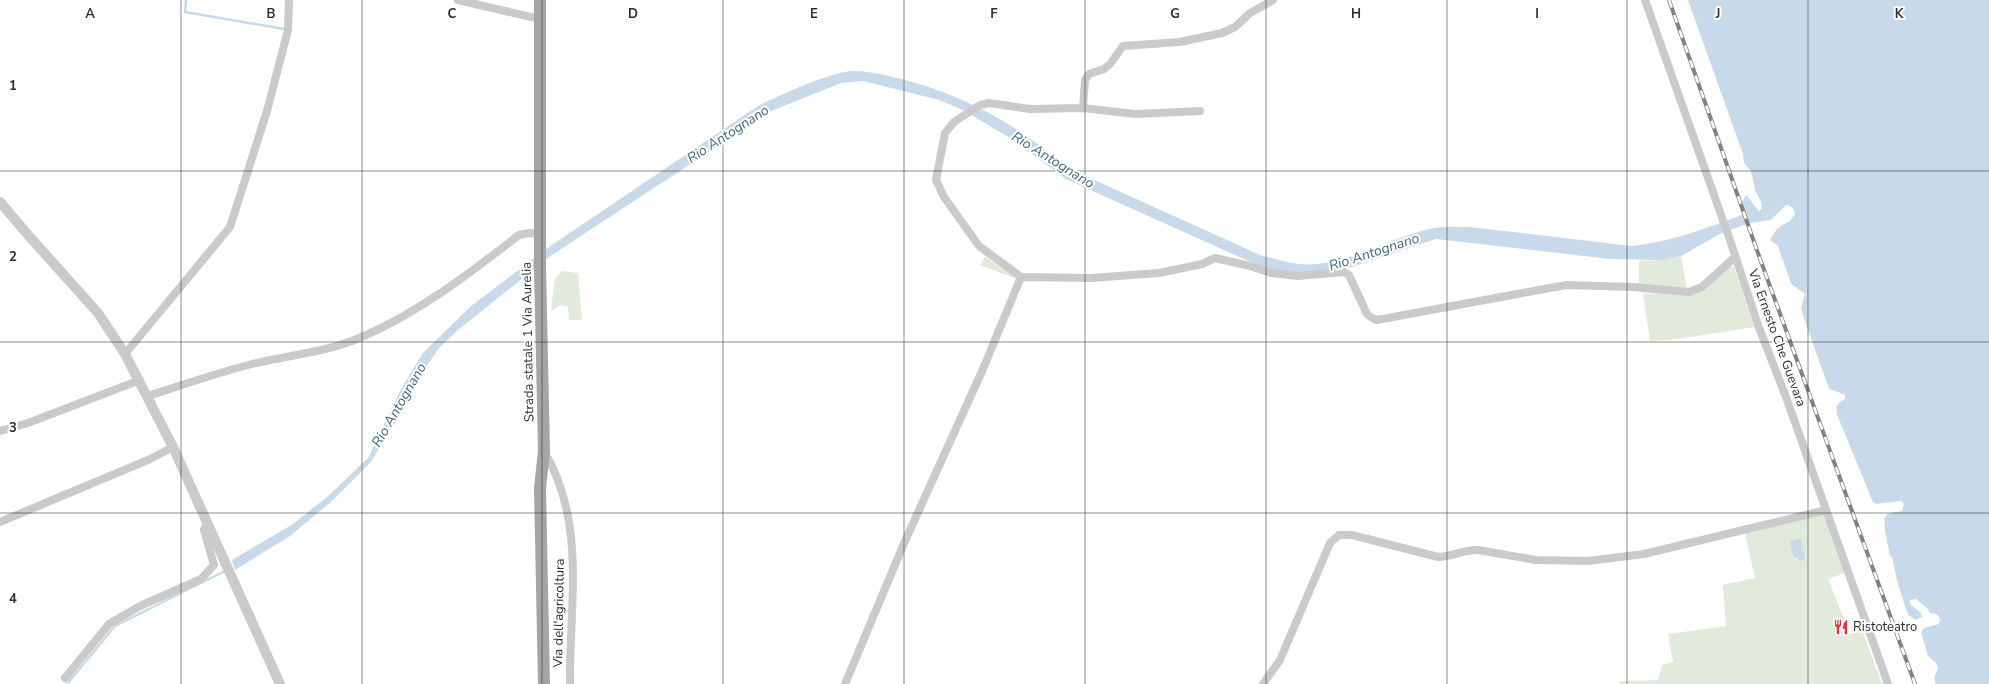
<svg xmlns="http://www.w3.org/2000/svg" width="1989" height="684" font-family="'Nunito Sans',sans-serif">
<style>
.green{fill:#e2eadb}
.water{fill:#c8dae9}
.pier{fill:#fff}
.lines{fill:none;stroke-linecap:round;stroke-linejoin:round}
.stream{stroke:#c8dae9;stroke-width:2.5}
.minor{stroke:#cacaca;stroke-width:8}
.tertiary{stroke:#cacaca;stroke-width:10}
.primary{stroke:#a5a5a5;stroke-width:12}
.rail-casing{stroke:#828282;stroke-width:4}
.rail{stroke:#fff;stroke-width:2.5;stroke-dasharray:8;stroke-linecap:butt}
.grid{fill:none;stroke:#2d2d2d;stroke-width:1;stroke-opacity:0.55}
.labels{text-anchor:middle;dominant-baseline:central;stroke-width:4;stroke-linejoin:round;paint-order:stroke}
.street-label{font-size:13px;fill:#2d2d2d;stroke:#fff}
.poi-label{font-size:13px;fill:#2d2d2d;stroke:#fff;text-anchor:start}
.water-label{font-size:14px;font-style:italic;fill:#3f698b;stroke:#fff}
.grid-label{font-size:13px;text-anchor:middle;font-weight:bold;fill:#2d2d2d;stroke:#fff;stroke-width:4;stroke-linejoin:round;paint-order:stroke}
</style>
<rect width="100%" height="100%" fill="#fff"/>
<path class="green" d="M 1681,256 L 1687,289 L 1639,286 L 1639,261 L 1661,260 Z
M 985,257 L 1012,275 L 1014,278 L 980,265 Z
M 1730,266 L 1734,267 L 1754,327 L 1678,339 L 1650,341 L 1643,294 L 1662,293 L 1690,294 Z
M 562,271 L 578,273 L 582,320 L 569,320 L 568,307 C 560,303 558,306 552,311 L 551,309 L 555,279 Z
M 1824,514 L 1845,573 L 1828,579 L 1850,634 L 1862,630 L 1882,684 L 1620,684 L 1620,681 L 1658,680 L 1662,665 L 1673,662 L 1668,634 L 1726,626 L 1723,585 L 1755,578 L 1745,533 Z"/>
<path class="water" d="M 1688,0 L 1989,0 L 1989,684 L 1936,684 L 1934,678 L 1938,668 L 1936,663 L 1928,656 L 1921,632 L 1924,628 L 1939,624 L 1940,619 L 1937,614 L 1930,613 L 1928,609 L 1916,599 L 1910,600 L 1910,604 L 1921,613 L 1922,617 L 1916,620 L 1909,616 C 1903,604 1880,527 1885,517 C 1888,512 1897,512 1902,511 L 1904,504 L 1901,501 L 1876,504 L 1873,502 L 1837,415 C 1835,406 1837,404 1844,399 L 1843,394 L 1829,389 L 1802,313 L 1801,307 L 1805,294 L 1791,284 L 1778,246 L 1770,240 C 1774,226 1788,225 1794,214 L 1793,208 L 1787,205 L 1771,220 L 1749,223 L 1720,234 L 1681,256 L 1661,260 L 1610,259 L 1436,239 L 1348,268 L 1300,274 L 1264,268 L 1066,179 L 1010,138 L 963,110 L 939,100 L 863,81 L 841,83 L 771,111 L 549,257 L 458,330 L 439,348 L 409,392 L 399,416 L 371,462 L 332,501 L 290,536 L 235,570 L 232,560 L 293,524 L 327,497 L 368,458 L 399,393 L 422,354 L 471,306 L 549,247 L 758,106 C 778,96 830,72 852,71 C 867,71 882,74 897,78 C 939,88 979,105 1016,129 C 1041,146 1063,164 1090,178 L 1260,255 C 1279,260 1297,266 1317,264 C 1357,260 1394,236 1434,228 C 1446,226 1458,227 1470,227 L 1632,246 C 1676,241 1705,228 1745,214 L 1742,202 L 1746,195 L 1757,209 L 1759,211 L 1762,209 L 1761,202 L 1755,190 L 1751,171 L 1744,163 L 1743,154 Z
M 1801,538 L 1805,559 L 1800,561 L 1798,558 L 1793,556 L 1790,541 Z"/>
<path class="pier" d="M 1786,205 L 1793,208 L 1795,214 L 1790,221 L 1778,227 L 1770,240 L 1777,246 L 1791,284 L 1805,294 L 1801,307 L 1805,323 L 1829,389 L 1845,395 L 1845,399 L 1838,403 L 1836,407 L 1837,415 L 1874,506 L 1871,503 L 1835,416 L 1834,406 L 1843,396 L 1827,390 L 1809,342 L 1799,308 L 1803,294 L 1789,285 L 1776,248 L 1768,240 L 1770,234 L 1776,226 L 1789,219 L 1792,213 L 1792,209 L 1787,207 L 1771,222 L 1754,225 L 1771,220 Z
M 1892,556 L 1897,581 L 1906,610 L 1909,616 L 1918,621 L 1908,617 L 1904,611 L 1895,582 L 1890,557 Z"/>
<g class="lines">
<path class="stream" d="M 186,0 L 185,12 L 284,29
M 67,684 L 115,626 L 225,571"/>
<path class="minor" d="M 458,0 L 540,19
M 1645,0 L 1730,240 L 1758,325 L 1786,397 L 1888,684
M 1083,108 L 1085,80 L 1089,74 L 1104,69 L 1110,64 L 1123,46 L 1180,42 L 1222,33 L 1235,27 L 1250,13 L 1273,0
M 1200,111 L 1135,114 L 1083,108 L 1030,109 L 989,103 L 980,105 L 954,122 L 945,133 L 936,180 L 944,197 L 979,246 L 1021,277 L 1091,278 L 1159,273 L 1202,264 L 1215,258 L 1250,266 L 1271,273 L 1298,276 L 1344,272 L 1349,275 L 1367,314 L 1372,318 L 1377,320 L 1566,285 L 1633,287 L 1689,292 L 1702,287 L 1735,257
M 125,354 L 230,227 L 267,111 L 288,30 L 289,0
M 148,396 C 182,385 217,373 252,364 C 290,355 329,352 364,336 C 421,311 470,273 519,235 L 529,233 L 540,234
M 0,431 L 28,423 L 140,380
M 544,451 C 587,523 569,606 570,684
M 0,522 L 148,460 L 173,447
M 65,678 L 109,624 L 140,606 L 201,579 L 214,565 L 204,530 L 208,523
M 845,684 L 905,541 L 983,369 L 1021,277
M 1263,684 L 1280,660 L 1330,543 L 1339,535 L 1352,535 L 1438,557 C 1452,557 1465,549 1478,550 L 1536,560 L 1588,561 L 1644,554 L 1826,510"/>
<path class="tertiary" d="M 0,202 L 29,236 L 98,313 L 125,354 L 173,447 L 280,684"/>
<path class="primary" d="M 540,0 L 540,267 L 544,451 L 540,488 L 544,684"/>
<defs>
<path id="rail" d="M 1669,0 L 1759,256 L 1915,684"/>
</defs>
<use href="#rail" class="rail-casing"/>
<use href="#rail" class="rail"/>
</g>
<path class="grid" d="M 181,0 L 181,684M 362,0 L 362,684M 542,0 L 542,684M 723,0 L 723,684M 904,0 L 904,684M 1085,0 L 1085,684M 1266,0 L 1266,684M 1447,0 L 1447,684M 1627,0 L 1627,684M 1808,0 L 1808,684M 0,171 L 1989,171M 0,342 L 1989,342M 0,513 L 1989,513"/>
<defs>
<symbol id="restaurant-bare" viewBox="-9 -9 18 18"><path d="M-5-6h1v4h1v-4h1v4h1v-4h1v5L-1.5 .5V6h-2V.5L-5-1ZM5-6V6H3V1.5H1.5Q1.5-4 5-6Z" fill="#dc3739" stroke="#fff" stroke-width="2.5" paint-order="stroke"/></symbol>
</defs>
<g fill-rule="evenodd">
<use href="#restaurant-bare" x="1830" y="616" width="22" height="22"/>
</g>
<g class="labels">
<g class="street-label">
<text transform="translate(1777 338) rotate(70)">Via Ernesto Che Guevara</text>
<text transform="translate(528 342) rotate(-91)">Strada statale 1 Via Aurelia</text>
<text transform="translate(559 613) rotate(-89)">Via dell'agricoltura</text>
</g>
<g class="poi-label">
<text x="1853" y="627">Ristoteatro</text>
</g>
<g class="water-label">
<text transform="translate(728 134) rotate(-33)">Rio Antognano</text>
<text transform="translate(1053 160) rotate(32)">Rio Antognano</text>
<text transform="translate(1374 252) rotate(-18)">Rio Antognano</text>
<text transform="translate(399 405) rotate(-60)">Rio Antognano</text>
</g>
</g>
<g class="grid-label">
<text x="90" y="18">A</text>
<text x="271" y="18">B</text>
<text x="452" y="18">C</text>
<text x="633" y="18">D</text>
<text x="814" y="18">E</text>
<text x="994" y="18">F</text>
<text x="1175" y="18">G</text>
<text x="1356" y="18">H</text>
<text x="1537" y="18">I</text>
<text x="1718" y="18">J</text>
<text x="1899" y="18">K</text>
<text x="13" y="90">1</text>
<text x="13" y="261">2</text>
<text x="13" y="432">3</text>
<text x="13" y="603">4</text>
</g>
</svg>
